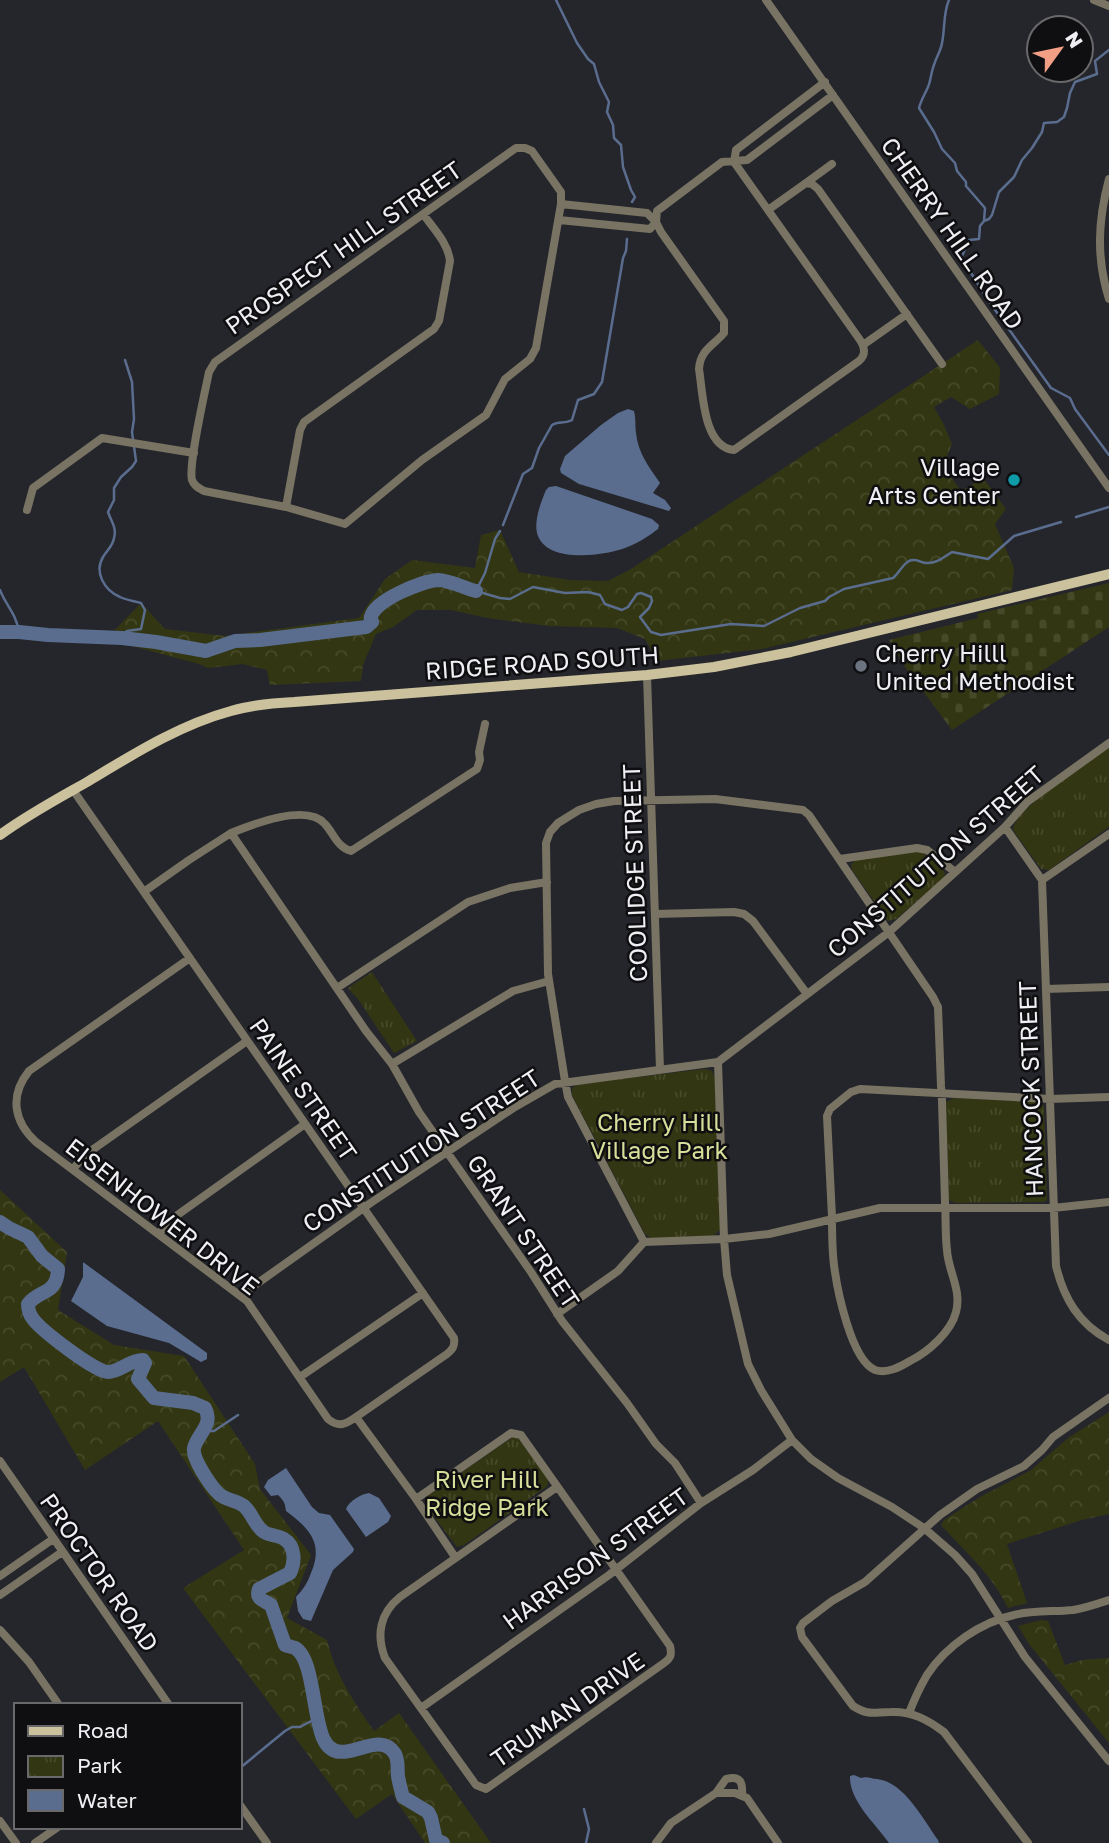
<svg xmlns="http://www.w3.org/2000/svg" width="1109" height="1843" font-family="'Golos Text',sans-serif">
<style>
.forest{fill:url(#forest-crowns)}
.cemetery{fill:url(#cemetery-stones)}
.park{fill:url(#park-tufts)}
.water{fill:#5a6d8f}
.lines{fill:none;stroke-linecap:round;stroke-linejoin:round}
.stream{stroke:#5a6d8f;stroke-width:2.5}
.river{stroke:#5a6d8f;stroke-width:14}
.minor{stroke:#787362;stroke-width:8}
.major{stroke:#cbc19c;stroke-width:10}
.culture-dot{fill:#0f9aa8;stroke:#0f0f11;stroke-width:2.5}
.worship-dot{fill:#6b7280;stroke:#0f0f11;stroke-width:2.5}
.labels{text-anchor:middle;dominant-baseline:central;stroke-width:5;stroke-linejoin:round;paint-order:stroke}
.street-label{font-size:24px;fill:#f0f0f4;stroke:#0f0f11}
.poi-label{font-size:24px;fill:#f0f0f4;stroke:#0f0f11;text-anchor:end}
.park-label{font-size:24px;fill:#d8df9a;stroke:#0f0f11}
</style>
<defs>
<pattern id="forest-crowns" width="20" height="18" patternUnits="userSpaceOnUse" patternTransform="scale(1.75)"><rect width="20" height="18" fill="#333612"/><path d="M2 6a3 3 0 1 1 6 0M12 15a3 3 0 1 1 6 0" fill="none" stroke="#474a29"/></pattern>
<pattern id="cemetery-stones" width="16" height="16" patternUnits="userSpaceOnUse" patternTransform="scale(1.75)"><rect width="16" height="16" fill="#333612"/><path d="M2 7V4a2 2 0 0 1 4 0v3zM10 15v-3a2 2 0 0 1 4 0v3z" fill="#474a29"/></pattern>
<pattern id="park-tufts" width="24" height="20" patternUnits="userSpaceOnUse" patternTransform="scale(1.75)"><rect width="24" height="20" fill="#333612"/><path d="M3 7l-1-3M5 7V3M7 7l1-3M15 17l-1-3M17 17v-4M19 17l1-3" fill="none" stroke="#474a29"/></pattern>
</defs>
<rect width="100%" height="100%" fill="#25262b"/>
<path class="forest" d="M 978,340 L 1000,368 L 999,394 L 970,409 L 951,397 L 934,407 L 944,425 L 952,444 L 943,466 L 961,491 L 983,478 L 1006,509 L 995,524 L 1014,568 L 1012,590 L 762,649 L 657,661 L 645,639 L 617,628 L 549,626 L 487,618 L 451,610 L 417,610 L 393,627 L 376,634 L 363,665 L 361,681 L 270,685 L 267,670 L 243,664 L 208,668 L 199,664 L 106,639 L 141,603 L 165,629 L 225,636 L 359,618 L 385,579 L 412,560 L 475,568 L 481,535 L 500,530 L 519,572 L 570,580 L 608,581 L 631,569 Z
M 0,1190 L 67,1252 L 58,1310 L 114,1345 L 184,1356 L 255,1464 L 260,1489 L 311,1555 L 287,1618 L 327,1640 C 335,1674 354,1702 374,1731 L 399,1713 L 491,1843 L 425,1843 L 392,1794 L 356,1819 L 183,1588 L 244,1550 L 158,1421 L 85,1470 L 24,1367 L 0,1382 Z
M 1109,1412 L 1109,1514 L 1082,1520 L 1007,1544 L 1027,1603 L 1008,1608 C 992,1574 965,1552 941,1525 L 944,1520 L 980,1497 L 1031,1470 L 1068,1438 Z
M 1041,1620 L 1048,1621 L 1065,1665 L 1082,1660 L 1109,1658 L 1109,1743 L 1029,1644 L 1018,1626 Z"/>
<path class="cemetery" d="M 1109,583 L 1109,627 L 952,730 L 902,663 L 889,640 L 978,618 L 977,614 Z"/>
<path class="park" d="M 1109,747 L 1109,827 L 1049,870 L 1041,869 L 1013,830 C 1013,809 1090,762 1109,747 Z
M 920,851 L 941,866 L 945,873 L 944,878 L 896,919 L 888,921 L 852,870 L 851,864 L 858,859 Z
M 372,972 L 417,1041 L 394,1053 L 358,999 L 348,988 Z
M 705,1069 L 712,1071 L 715,1078 L 720,1230 L 713,1236 L 651,1238 L 645,1234 L 572,1095 L 572,1088 L 579,1084 Z
M 954,1098 L 1038,1102 L 1044,1106 L 1047,1200 L 1043,1202 L 955,1203 L 949,1200 L 946,1102 Z
M 513,1437 L 518,1438 L 548,1479 L 548,1484 L 546,1487 L 464,1545 L 457,1547 L 426,1506 L 425,1498 Z"/>
<path class="water" d="M 628,409 L 634,411 C 636,419 635,425 636,433 C 638,453 649,467 660,483 L 653,493 L 665,500 L 671,508 L 669,511 L 579,484 L 561,473 L 560,469 L 565,456 L 601,425 L 618,413 Z
M 556,486 L 652,519 L 659,525 L 658,529 C 650,535 640,542 630,546 C 608,556 545,565 537,533 C 534,520 541,502 546,490 L 549,487 Z
M 83,1262 L 207,1353 L 207,1359 L 201,1362 L 169,1343 L 107,1326 L 71,1301 L 83,1277 Z
M 286,1468 L 312,1507 L 319,1513 L 330,1515 L 354,1549 L 353,1552 L 333,1570 L 311,1621 L 303,1619 L 298,1611 L 296,1597 C 303,1590 308,1582 311,1573 C 324,1543 309,1528 286,1511 C 285,1503 284,1501 278,1495 L 271,1496 L 264,1487 L 268,1480 Z
M 369,1493 L 379,1498 L 391,1516 L 388,1522 L 366,1537 L 346,1509 C 349,1501 361,1494 369,1493 Z
M 854,1775 L 861,1778 C 868,1776 871,1779 877,1779 C 904,1782 923,1819 938,1840 L 939,1843 L 889,1843 C 876,1824 849,1801 850,1776 Z"/>
<g class="lines">
<path class="stream" d="M 556,0 L 577,43 L 588,59 L 594,64 L 599,82 L 609,102 L 607,112 L 613,125 L 614,138 L 621,145 L 623,167 L 631,190 L 635,197 L 632,202
M 949,0 C 943,13 945,30 942,43 C 941,51 936,57 934,65 C 931,72 931,80 928,87 C 925,94 921,100 919,108 L 934,132 L 942,149 L 955,163 L 957,171 L 966,182 L 966,186 L 985,208 L 984,221 L 980,226 L 979,239 L 969,240 L 962,256 L 963,260 L 988,300 L 1051,388 L 1070,398 L 1075,409 L 1109,455
M 984,221 L 989,219 L 992,215 L 999,192 L 1014,177 L 1022,160 L 1032,148 L 1042,132 L 1044,123 L 1057,122 L 1064,117 L 1067,108 L 1070,93 L 1075,82 L 1097,74 L 1095,61 L 1109,50
M 1076,517 L 1109,507
M 503,525 L 523,474 L 532,468 L 539,448 L 552,425 C 558,421 565,424 572,420 L 578,400 L 594,394 L 602,382 L 623,258 L 626,251 L 627,239
M 500,531 L 495,539 L 485,573 L 476,591 L 500,598 L 510,599 L 533,587 L 565,593 L 588,592 L 600,595 L 605,604 L 622,610 L 628,607 L 637,594 L 641,593 L 651,597 L 652,601 L 649,608 L 640,617 L 651,632 L 661,635 L 731,624 L 764,626 L 800,608 L 825,601 L 829,597 L 844,589 L 893,578 C 899,573 902,565 909,561 C 916,558 919,562 926,563 C 936,564 944,557 952,552 L 988,559 L 1014,536 L 1061,522
M 0,590 C 6,606 16,613 19,632
M 122,638 L 123,635 L 127,631 L 141,629 L 145,610 L 141,603 C 134,601 126,600 120,597 C 104,590 94,572 103,557 C 107,550 113,546 114,538 C 117,528 111,521 108,512 L 114,500 L 114,488 L 121,477 L 132,467 L 136,461 L 132,432 L 134,419 L 132,382 L 125,360
M 204,1431 L 214,1431 L 238,1415
M 240,1768 L 285,1731 L 292,1727 L 300,1727 L 317,1718
M 584,1809 L 589,1829 L 586,1843"/>
<path class="river" d="M 0,632 L 19,632 L 48,635 L 122,638 L 156,642 L 206,651 L 235,641 L 260,640 L 366,627 L 372,622 C 371,620 370,618 371,617 C 374,600 423,581 438,580 C 449,580 464,588 476,591
M 0,1222 L 9,1228 L 28,1237 L 42,1256 L 58,1269 C 57,1295 40,1289 28,1304 C 28,1310 29,1314 33,1319 C 41,1330 95,1372 108,1372 C 120,1372 129,1360 143,1360 L 145,1363 L 138,1379 L 154,1398 L 193,1403 L 205,1408 C 214,1425 198,1433 194,1448 C 192,1458 209,1483 216,1491 C 224,1501 235,1499 244,1506 C 253,1514 254,1525 264,1532 C 270,1536 278,1535 284,1539 C 296,1546 295,1563 290,1573 L 259,1589 C 255,1600 264,1600 271,1605 L 285,1645 C 288,1646 292,1647 295,1648 C 314,1658 313,1720 324,1740 C 340,1772 378,1726 395,1754 C 399,1761 397,1769 398,1776 C 399,1783 401,1790 403,1797 L 428,1812 L 431,1818 L 436,1840 L 443,1843"/>
<path class="minor" d="M 766,0 L 1109,488
M 1094,0 L 1109,6
M 516,148 L 525,148 L 532,151 L 561,192 L 561,204 L 536,348 L 530,359 L 505,379 L 486,415 L 422,460 L 345,524 L 286,507 L 204,491 C 199,488 194,486 192,480 C 188,465 205,392 209,372 L 215,362 Z
M 734,162 L 736,150 L 825,82
M 1109,179 C 1098,220 1096,258 1109,299
M 806,183 L 832,164
M 561,204 L 647,213 L 656,222 L 661,232 L 724,321 L 724,333 C 713,346 700,350 699,369 C 703,393 703,447 734,450 L 859,361 C 866,355 865,348 860,340 L 734,162
M 768,210 L 806,183 L 812,184 L 818,189 L 942,364
M 559,220 L 650,229 L 656,222 L 657,211 L 722,162 L 747,160 L 833,95
M 863,345 L 907,314
M 286,507 L 300,430 L 304,422 L 434,329 L 439,321 L 450,261 C 448,243 434,229 423,214
M 27,510 L 33,488 L 102,438 L 194,453
M 647,675 L 660,1070
M 485,724 L 479,752 L 480,760 L 477,769 L 351,851 C 337,847 334,834 325,824 C 307,803 253,824 231,833 L 366,1031 L 392,1064 L 419,1112 L 531,1272 L 562,1321 L 627,1403 L 656,1444 L 675,1463 L 701,1503
M 73,790 L 454,1338 C 455,1346 453,1349 447,1354 L 356,1417
M 1005,827 L 1042,880 L 1056,1266 C 1064,1299 1079,1324 1109,1340
M 840,859 L 917,848 L 927,850 L 955,872
M 1042,880 L 1109,834
M 145,891 L 189,860 L 231,833
M 655,914 L 734,912 L 744,914 L 753,921 L 807,994
M 190,958 L 29,1071 C 9,1096 14,1122 36,1142 L 247,1301 L 328,1419 C 339,1428 346,1424 356,1417 L 416,1499 L 455,1557
M 337,988 L 468,902 L 510,888 L 547,882
M 1046,989 L 1109,987
M 718,1062 L 724,1239 L 727,1275 L 748,1364 L 761,1390 L 792,1440 L 811,1459 L 838,1478 L 892,1507 L 924,1528 L 955,1555 L 972,1574 L 1025,1657 L 1109,1761
M 392,1064 L 513,991 L 549,981
M 73,1169 L 85,1155 L 247,1041
M 159,1234 L 169,1221 L 305,1124
M 644,1242 L 568,1097 L 565,1081 L 548,974 L 546,843 L 550,832 L 558,823 L 579,810 L 596,804 L 614,801 L 715,799 L 803,810 L 809,815 L 933,997 L 938,1007 L 941,1086 L 942,1101 C 943,1135 944,1169 945,1202 C 946,1218 945,1234 947,1250 C 948,1271 962,1290 956,1312 C 951,1332 928,1352 910,1361 C 900,1367 887,1374 875,1370 C 851,1360 837,1289 834,1265 C 832,1249 832,1233 832,1217 C 830,1183 829,1150 827,1116 L 830,1109 L 851,1092 L 860,1089 L 1050,1099 L 1109,1097
M 241,1295 L 372,1202 L 515,1107 L 555,1084 L 718,1062 L 889,932 L 1005,827 L 1027,802 L 1109,743
M 557,1314 L 618,1271 L 644,1242 L 724,1239 L 769,1234 L 880,1208 L 1053,1208 L 1109,1202
M 300,1377 L 423,1293
M 0,1461 L 169,1705
M 416,1499 L 511,1433 L 521,1435 L 670,1646 C 672,1655 671,1658 664,1663 L 486,1789 L 476,1785 L 385,1658 C 376,1635 380,1613 400,1597 L 557,1487
M 0,1576 L 53,1539
M 0,1595 L 62,1552
M 0,1630 L 29,1662 L 59,1705
M 421,1708 L 609,1575 L 701,1503 L 753,1470 L 792,1440
M 909,1713 C 914,1700 920,1687 927,1675 C 946,1646 981,1622 1014,1615 C 1033,1610 1053,1612 1073,1610 C 1085,1608 1097,1604 1109,1600
M 716,1793 L 726,1779 C 741,1775 743,1783 742,1796
M 240,1805 L 267,1843
M 0,1821 L 16,1843
M 35,1843 L 58,1827
M 656,1843 L 671,1823 L 716,1793 L 735,1793 L 747,1798 L 778,1843
M 1028,1843 L 944,1732 C 928,1720 912,1711 891,1712 C 873,1712 869,1716 853,1706 L 802,1637 L 800,1628 L 803,1623 L 832,1601 L 865,1582 L 940,1515 L 977,1489 L 1024,1466 L 1042,1450 L 1053,1437 L 1109,1398"/>
<path class="major" d="M 0,835 C 27,815 57,799 87,782 C 132,755 179,725 231,711 C 251,705 273,703 294,702 L 647,675 L 714,667 L 791,652 L 1109,574"/>
</g>
<circle class="culture-dot" cx="1014" cy="480" r="7"/>
<circle class="worship-dot" cx="861" cy="666" r="7"/>
<g class="labels">
<g class="street-label">
<text transform="translate(953 233) rotate(55)">CHERRY HILL ROAD</text>
<text transform="translate(343 247) rotate(-35)">PROSPECT HILL STREET</text>
<text transform="translate(542 662) rotate(-4)">RIDGE ROAD SOUTH</text>
<text transform="translate(935 861) rotate(-41)">CONSTITUTION STREET</text>
<text transform="translate(634 873) rotate(-92)">COOLIDGE STREET</text>
<text transform="translate(304 1089) rotate(55)">PAINE STREET</text>
<text transform="translate(1030 1089) rotate(-92)">HANCOCK STREET</text>
<text transform="translate(421 1150) rotate(-33)">CONSTITUTION STREET</text>
<text transform="translate(163 1216) rotate(38)">EISENHOWER DRIVE</text>
<text transform="translate(524 1231) rotate(56)">GRANT STREET</text>
<text transform="translate(595 1558) rotate(-36)">HARRISON STREET</text>
<text transform="translate(100 1572) rotate(55)">PROCTOR ROAD</text>
<text transform="translate(567 1709) rotate(-35)">TRUMAN DRIVE</text>
</g>
<g class="poi-label">
<text x="1000" y="466">Village<tspan x="1000" dy="28">Arts Center</tspan></text>
<text x="875" y="652" text-anchor="start">Cherry Hilll<tspan x="875" dy="28">United Methodist</tspan></text>
</g>
<g class="park-label">
<text x="659" y="1121">Cherry Hill<tspan x="659" dy="28">Village Park</tspan></text>
<text x="487" y="1478">River Hill<tspan x="487" dy="28">Ridge Park</tspan></text>
</g>
</g>
<rect x="14" y="1703" width="228" height="126" fill="#0f0f11" stroke="#69696c" stroke-width="2"/>
<rect x="28" y="1726" width="35" height="10" fill="#cbc19c" stroke="#69696c" stroke-width="2"/>
<text x="77" y="1738" font-size="21" fill="#f0f0f4">Road</text>
<rect x="28" y="1756" width="35" height="21" fill="url(#park-tufts)" stroke="#69696c" stroke-width="2"/>
<text x="77" y="1773" font-size="21" fill="#f0f0f4">Park</text>
<rect x="28" y="1790" width="35" height="21" fill="#5a6d8f" stroke="#69696c" stroke-width="2"/>
<text x="77" y="1808" font-size="21" fill="#f0f0f4">Water</text>
<g transform="translate(1060 49) rotate(57)"><circle r="33" fill="#0f0f11" stroke="#69696c" stroke-width="2"/>
<path d="M0-5L12 26L0 18L-12 26Z" fill="#f39f85"/>
<text y="-10" font-size="19" font-weight="bold" text-anchor="middle" fill="#f0f0f4">N</text>
</g>
</svg>
